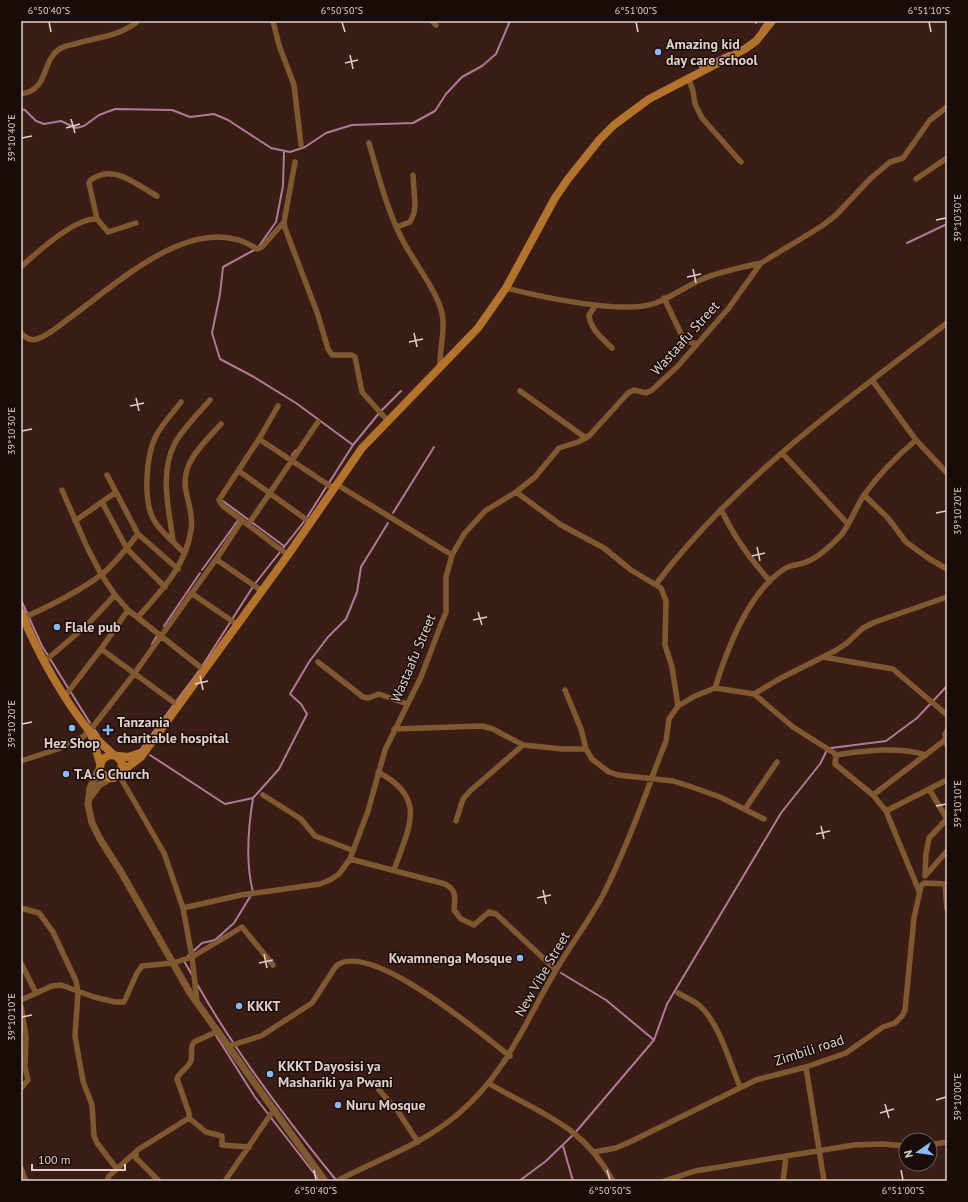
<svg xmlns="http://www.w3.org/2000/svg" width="968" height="1202" font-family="'PT Sans',sans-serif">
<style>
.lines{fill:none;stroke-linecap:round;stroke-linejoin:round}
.stream{stroke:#b07a99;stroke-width:2}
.minor{stroke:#805930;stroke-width:5.5}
.tertiary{stroke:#805930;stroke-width:7}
.secondary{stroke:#b2742c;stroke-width:8}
.ticks{fill:none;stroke:#e2cfc9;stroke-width:1.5}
.poi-dot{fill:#89bafc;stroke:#180c08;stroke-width:1.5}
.labels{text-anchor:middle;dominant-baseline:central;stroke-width:3;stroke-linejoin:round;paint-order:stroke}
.poi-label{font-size:14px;font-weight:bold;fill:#e2cfc9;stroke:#180c08;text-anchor:start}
.street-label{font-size:14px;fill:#e2cfc9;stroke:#180c08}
.neatline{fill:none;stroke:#e2cfc9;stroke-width:1.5}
.ticks-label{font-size:10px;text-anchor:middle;fill:#e2cfc9}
</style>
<rect width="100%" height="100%" fill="#3a1d15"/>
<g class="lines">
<path class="stream" d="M 754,21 L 756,23
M 761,29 L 767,21
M 700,67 L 729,53
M 21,109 L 25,110 L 36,121 L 44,124 L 61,121 L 76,128 L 84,126 L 99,115 L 115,109 L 172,110 L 190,117 L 214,114 L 228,120 L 271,148 L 290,152 L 305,147 L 326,133 L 352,125 L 413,123 L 435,111 L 446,94 L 462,77 L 482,66 L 496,54 L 510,21
M 907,243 L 947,224
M 259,246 L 276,222 L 283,186 L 284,151
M 256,249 L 223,267 L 220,294 L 212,333 L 220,359 L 254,377 L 296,403 L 353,445
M 292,455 L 296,450
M 223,501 L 284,546
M 393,513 L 434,447
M 202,570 L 239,519
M 21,600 L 42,646 L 90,723
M 164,626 L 200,573
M 152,644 L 158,634
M 95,730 L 99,736
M 831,748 L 886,741 L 917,718 L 947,686
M 140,750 L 201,668 L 254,585 L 306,519 L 353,445 L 380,412 L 401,391
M 150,755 L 225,804 L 253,798 L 279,769 L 307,714 L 301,704 L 290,694 L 309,662 L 328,637 L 346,619 L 357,592 L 361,567 L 388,523
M 187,957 L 202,943 L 215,940 L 234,923 L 253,892 C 245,862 248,829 253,798
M 184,961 L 192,975
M 561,973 L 606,1000 L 654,1040
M 197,984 C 236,1053 286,1119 336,1180
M 215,1034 L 255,1097 L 320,1181
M 563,1146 L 573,1181
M 519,1181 L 546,1161 L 575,1133 L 654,1040 L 667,1004 L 781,813 L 820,764 L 827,750"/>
<path class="minor" d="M 273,21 L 279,45 L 294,85 L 301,145
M 432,21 L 436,25
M 688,77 L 693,91 L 695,104 L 702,118 L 741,162
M 21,94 C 49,90 41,63 58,50 C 63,46 70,45 75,44 C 97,37 121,36 138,21
M 369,143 C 378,174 386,206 400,235 C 411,259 436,288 442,313 C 446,331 439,349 440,367
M 295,162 L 284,222 L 285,228 L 318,315 L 328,349 L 332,355 L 352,355 L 355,357 L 362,392 L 387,420
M 916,179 L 947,158
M 97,219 L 89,183 C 90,179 94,178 98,176 C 118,167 140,187 157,196
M 397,227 L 410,222 L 414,213 L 415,204 L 413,175
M 21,267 C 36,253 76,217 97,219 L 108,232 L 136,223
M 506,288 C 541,297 623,315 656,303 C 673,296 688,285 705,278 C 723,271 742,267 761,263
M 664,298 L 683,338 L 686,341 L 697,344
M 595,306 L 589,315 C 590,329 603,339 612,348
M 21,333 C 26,338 30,341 37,339 C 48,336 59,326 68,319 C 115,286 195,207 257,249 L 262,247 L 284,222
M 872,380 L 916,440 L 947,473
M 520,391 L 586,438
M 181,402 C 173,413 163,423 157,434 C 146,454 142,502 155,522 C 162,533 175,543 184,553
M 278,406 L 259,439 L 219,500 L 223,506 L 288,555
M 259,439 L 333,488
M 782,453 L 848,524
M 239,471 L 311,523
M 107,475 L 138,534 L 178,569
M 336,484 L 452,555
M 62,490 L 87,547 L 101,574 L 115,595 L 128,610 L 204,670
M 516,492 L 561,525 L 604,548 L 631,570 L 661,588 L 666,601 L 665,645 L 672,667 L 678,706
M 864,495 L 888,518 L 906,542 L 928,558 L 947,569
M 102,502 L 127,549 L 165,587
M 721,509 C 733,536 750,559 770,581
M 75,521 L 116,492
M 248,525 L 318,422
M 173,541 C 169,509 159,473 175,443 C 184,427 198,414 210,400
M 216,560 L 242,520
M 656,584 C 735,480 844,401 947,323
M 191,593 L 238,625
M 138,617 C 161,591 186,566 191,530 C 193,517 189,505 186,491 C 180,463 204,443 221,424
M 23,618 C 50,606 78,592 101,575 C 115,564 127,548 138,534
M 101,649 L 179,706
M 823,657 L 893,669 L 947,715
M 45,661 L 87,625 L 115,595
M 318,662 L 363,697 L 368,698 L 379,694 L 407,704
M 715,688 C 727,649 749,590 786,568 C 793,564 800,565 806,562 C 817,559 835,542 842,534 C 851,522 856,507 864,495 C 879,474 897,456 916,440
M 565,690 L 581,729 L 586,749 L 592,759 L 609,772 L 618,775 L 673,781 L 689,786 L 720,797 L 764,819
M 754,694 L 793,727 L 834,753 L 836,756 L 835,764 L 873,795 L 886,811 L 919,891
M 65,696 L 101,649 L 128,610
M 394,729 L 482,726 L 493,729 L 523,745 L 562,749 L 586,749
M 947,731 L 945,734 L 947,745
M 835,755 C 864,751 898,746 926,755
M 21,761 L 58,749 L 83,737 L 92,728 L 134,674 L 214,562 L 216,560 L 220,562 L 262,591
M 378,772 C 428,798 409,827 394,870
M 119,775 L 164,853 L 172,876 L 183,908 L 192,957 L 197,1002
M 929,789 L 947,819
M 263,795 L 301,819 L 315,836 L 352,850
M 873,795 L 945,740
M 745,809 L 777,762
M 886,811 L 947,780
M 456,821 L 463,799 L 470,791 L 523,745
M 350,859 L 445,884 C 457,890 455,898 454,910 L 461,919 L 474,925 L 489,912 L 496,914 L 556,970
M 925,875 L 926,854 L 929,838 L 947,819
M 925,876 L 947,851
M 945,884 L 947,909
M 21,908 L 39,913 L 53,932 L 76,981 L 78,992 L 75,1036 L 83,1081 L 92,1105 L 94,1136 L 97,1143 L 117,1169
M 183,908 L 241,895 L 320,884 L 330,880 L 339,874 L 350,859 L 368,811 L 385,750 L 421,677 L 442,622 L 446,612 L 446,577 L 452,555 L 464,534 L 485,511 L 516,492 L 535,477 L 559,448 L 578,442 L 589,436 L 628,393 L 634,390 L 646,393 L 652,390 L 677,367 L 728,309 L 761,263 L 822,226 L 836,215 L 870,179 L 890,162 L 903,158 L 930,120 L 947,107
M 21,963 L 36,993
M 678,993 C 685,997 694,1001 700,1006 C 719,1023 730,1063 740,1087
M 21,1000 L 52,986 L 61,985 L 94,997 L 115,1002 L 124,1002 L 137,973 L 142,966 L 173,963 L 192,957 L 242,927 L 273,965
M 21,1006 L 26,1036 L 25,1067 L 28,1080 L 21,1088
M 229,1046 L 261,1036 L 312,1003 L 336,966 C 370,939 481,1034 510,1056
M 806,1067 L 824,1181
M 490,1084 C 542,1115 582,1124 613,1181
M 379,1090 L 397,1110 L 418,1142
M 189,1118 L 206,1132 L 222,1136 L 222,1145 L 249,1147
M 930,1145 L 947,1142
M 594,1152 L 616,1148 L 632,1141 L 756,1080 L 806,1067 L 846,1053 L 883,1027 L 895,1023 L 902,1016 L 905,1010 L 914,918 L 921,886 L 924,883 L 947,884
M 136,1153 L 136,1158 L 159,1181
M 21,1168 L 26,1181
M 107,1181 L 109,1176 L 139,1149 L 189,1118 L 189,1113 L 177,1079 C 180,1071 188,1068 191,1061 C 193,1054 189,1048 194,1042 L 218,1031
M 225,1181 L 273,1111
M 337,1181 C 378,1159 422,1145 458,1114 C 506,1074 525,1022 556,970 C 571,944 590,920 604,893 C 625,851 641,808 657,764 L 666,741 L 669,719 L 678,706 L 695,696 L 715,688 L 754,694 L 781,678 L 835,651 L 847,643 L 863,628 L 875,622 L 947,597
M 664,1181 L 695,1171 L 854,1145 L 882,1144 L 906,1146
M 783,1181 L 786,1156"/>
<path class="tertiary" d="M 100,766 L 90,788 L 88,805 L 92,823 L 100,839 L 121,872 L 190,993 L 325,1181
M 89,799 L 99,785 L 111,778"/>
<path class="secondary" d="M 21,612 C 36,650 65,703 92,734 C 98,741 106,748 114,755
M 91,734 L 100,763
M 117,757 L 122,762 L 121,772 L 114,778 C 102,779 96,767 104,758 L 110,755 L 128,757 L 143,752
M 121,772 L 141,757 L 288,555 L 362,448 L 478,328 L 506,288 L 555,198 L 568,179 L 600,139 L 614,125 L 649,99 L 745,49 L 756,41 L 772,21"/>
</g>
<path class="ticks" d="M 49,22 L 51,32M 342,22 L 345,32M 636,22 L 638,32M 929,22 L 931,32M 350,55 L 353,69M 345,63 L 358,60M 71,119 L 75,133M 66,128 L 80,124M 22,138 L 32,136M 936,220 L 946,218M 693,269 L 696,283M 687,277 L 701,274M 414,333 L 417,347M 409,342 L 423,339M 136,398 L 139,411M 130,406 L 144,403M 22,431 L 32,429M 936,513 L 946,511M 757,547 L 760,561M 752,556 L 765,553M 478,612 L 482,625M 473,620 L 487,617M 200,676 L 203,690M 195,684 L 208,681M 22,724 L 32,722M 936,806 L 946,804M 821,826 L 824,839M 816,834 L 830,831M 543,890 L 546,904M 537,898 L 551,895M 264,954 L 267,968M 259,963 L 273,960M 22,1017 L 32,1015M 936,1100 L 946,1097M 885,1104 L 889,1118M 880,1113 L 894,1109M 314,1170 L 316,1180M 607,1170 L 610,1180M 901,1170 L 903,1180"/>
<g class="poi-dot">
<circle cx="658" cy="52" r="4"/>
<circle cx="57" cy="627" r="4"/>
<circle cx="72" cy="728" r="4"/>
<path d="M106 724h4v4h4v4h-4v4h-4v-4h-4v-4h4z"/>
<circle cx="66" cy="774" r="4"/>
<circle cx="520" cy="958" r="4"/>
<circle cx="239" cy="1006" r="4"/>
<circle cx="270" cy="1074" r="4"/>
<circle cx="338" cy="1105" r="4"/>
</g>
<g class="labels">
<g class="poi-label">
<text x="666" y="44">Amazing kid<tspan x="666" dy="16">day care school</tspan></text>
<text x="65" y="627">Flale pub</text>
<text x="117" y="722">Tanzania<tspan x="117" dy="16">charitable hospital</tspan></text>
<text x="72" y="743" text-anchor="middle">Hez Shop</text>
<text x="74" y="774">T.A.G Church</text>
<text x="512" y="958" text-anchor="end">Kwamnenga Mosque</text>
<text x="247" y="1006">KKKT</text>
<text x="278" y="1066">KKKT Dayosisi ya<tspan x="278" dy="16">Mashariki ya Pwani</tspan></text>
<text x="346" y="1105">Nuru Mosque</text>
</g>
<g class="street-label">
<text transform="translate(685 338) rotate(-48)">Wastaafu Street</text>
<text transform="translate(413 658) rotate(-67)">Wastaafu Street</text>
<text transform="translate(542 974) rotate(-60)">New Vibe Street</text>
<text transform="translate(809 1050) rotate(-18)">Zimbili road</text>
</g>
</g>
<rect width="968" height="1202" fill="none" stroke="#180c08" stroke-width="44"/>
<g transform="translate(918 1152) rotate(257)"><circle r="19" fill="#180c08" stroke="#695a55"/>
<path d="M0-3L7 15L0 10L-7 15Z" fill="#89bafc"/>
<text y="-6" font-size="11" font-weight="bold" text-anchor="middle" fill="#e2cfc9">N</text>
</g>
<path d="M32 1164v6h93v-6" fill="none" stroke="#e2cfc9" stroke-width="2"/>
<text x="38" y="1164" font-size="12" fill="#e2cfc9" stroke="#180c08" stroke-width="3" paint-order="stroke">100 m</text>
<rect x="22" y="22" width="924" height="1158" class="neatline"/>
<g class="ticks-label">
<text x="49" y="14">6°50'40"S</text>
<text x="342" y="14">6°50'50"S</text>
<text x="636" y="14">6°51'00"S</text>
<text x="929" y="14">6°51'10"S</text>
<text transform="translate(11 138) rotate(-90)" y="4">39°10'40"E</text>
<text transform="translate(957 218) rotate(-90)" y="4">39°10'30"E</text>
<text transform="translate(11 431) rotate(-90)" y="4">39°10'30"E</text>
<text transform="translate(957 511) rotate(-90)" y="4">39°10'20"E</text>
<text transform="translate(11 724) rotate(-90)" y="4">39°10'20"E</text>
<text transform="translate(957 804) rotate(-90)" y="4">39°10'10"E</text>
<text transform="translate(11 1017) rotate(-90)" y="4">39°10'10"E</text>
<text transform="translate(957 1097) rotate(-90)" y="4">39°10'00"E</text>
<text x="316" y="1194">6°50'40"S</text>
<text x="610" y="1194">6°50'50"S</text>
<text x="903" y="1194">6°51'00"S</text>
</g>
</svg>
